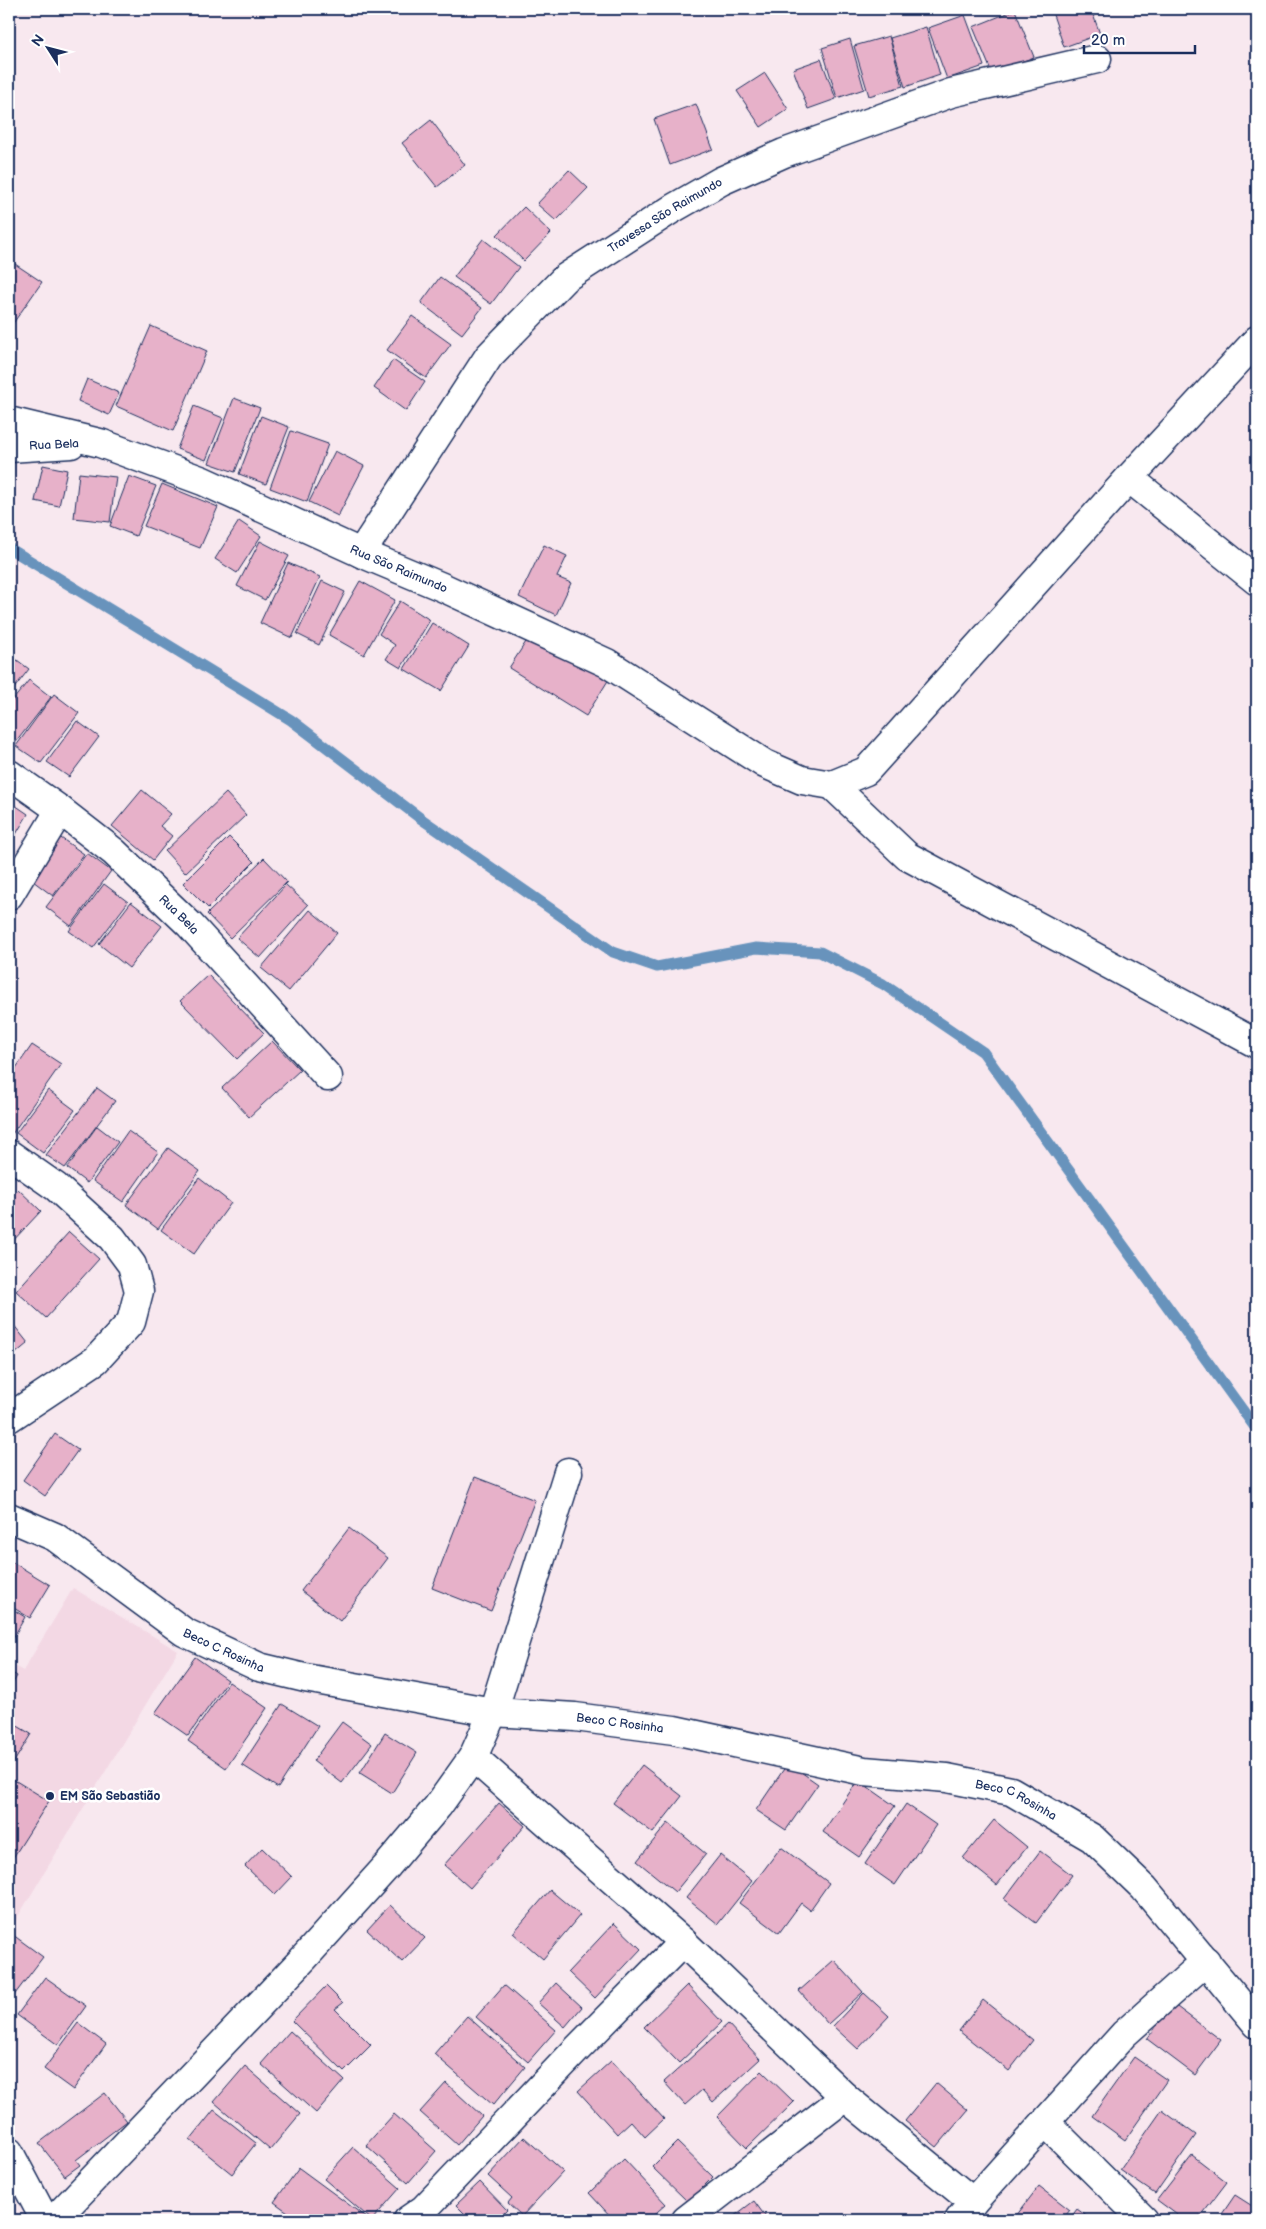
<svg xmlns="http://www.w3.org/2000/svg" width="1266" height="2229" font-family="'Balsamiq Sans',sans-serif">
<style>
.built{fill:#f3d8e4}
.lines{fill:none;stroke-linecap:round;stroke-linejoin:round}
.stream{stroke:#6793bc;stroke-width:11}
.building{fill:#e7b1c9;stroke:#1b2f5e}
.minor-casing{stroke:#1b2f5e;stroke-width:31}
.minor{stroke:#fff;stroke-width:28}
.poi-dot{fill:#1b2f5e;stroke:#fff;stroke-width:2}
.labels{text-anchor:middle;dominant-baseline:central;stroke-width:5;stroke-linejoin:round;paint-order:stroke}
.street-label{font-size:12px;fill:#1b2f5e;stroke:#fff}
.poi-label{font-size:12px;font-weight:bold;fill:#1b2f5e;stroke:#fff;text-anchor:start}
</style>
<rect width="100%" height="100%" fill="#f8e8ef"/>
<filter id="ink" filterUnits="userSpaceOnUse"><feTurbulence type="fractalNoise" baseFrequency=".02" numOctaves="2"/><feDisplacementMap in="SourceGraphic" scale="10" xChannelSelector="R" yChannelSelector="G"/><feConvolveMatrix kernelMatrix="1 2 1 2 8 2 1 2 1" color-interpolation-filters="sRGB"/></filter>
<g filter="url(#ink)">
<path class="built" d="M 73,1588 L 178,1651 L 14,1923 L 9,1920 L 9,1663 L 23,1671 Z"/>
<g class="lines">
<path class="stream" d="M 9,548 L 291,720 L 420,818 L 613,952 L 657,967 L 756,948 L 820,952 L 883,984 L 983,1052 L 1257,1430"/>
</g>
<path class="building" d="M 1051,9 L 1091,9 L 1100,34 L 1064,47 Z
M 1015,10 L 1034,57 L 992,73 L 973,27 Z
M 965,15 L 984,66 L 947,79 L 928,28 Z
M 926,27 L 940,75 L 905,87 L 890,38 Z
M 889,36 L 903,86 L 869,96 L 854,46 Z
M 850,39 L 864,89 L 837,98 L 822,48 Z
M 821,59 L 836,99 L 808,109 L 793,69 Z
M 765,73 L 788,109 L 761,127 L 737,91 Z
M 696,104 L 713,149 L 670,165 L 654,119 Z
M 431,120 L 465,165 L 437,187 L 402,143 Z
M 569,170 L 588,188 L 556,221 L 537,204 Z
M 524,207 L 551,233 L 524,261 L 497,235 Z
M 483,239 L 519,267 L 491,304 L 454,277 Z
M 12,262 L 42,282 L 9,329 L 9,267 Z
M 440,277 L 482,308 L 462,334 L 421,303 Z
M 412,316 L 451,344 L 426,378 L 387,350 Z
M 151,326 L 207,351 L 173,431 L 116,406 Z
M 393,360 L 425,382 L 406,411 L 374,388 Z
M 87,379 L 119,393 L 109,415 L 78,401 Z
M 234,398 L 260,408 L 235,472 L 209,463 Z
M 194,406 L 223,418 L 206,460 L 177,449 Z
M 261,416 L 289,427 L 266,484 L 239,474 Z
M 291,431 L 328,444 L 307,502 L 270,488 Z
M 335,451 L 364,466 L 338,516 L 309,502 Z
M 43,465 L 67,470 L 59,506 L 35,501 Z
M 79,473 L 116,477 L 110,522 L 74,518 Z
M 129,476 L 156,486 L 136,536 L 110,526 Z
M 162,484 L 218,507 L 200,548 L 144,526 Z
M 239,521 L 261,536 L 237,573 L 215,559 Z
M 260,541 L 289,556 L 265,600 L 237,586 Z
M 544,545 L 567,556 L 557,577 L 571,583 L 556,615 L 519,597 Z
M 288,563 L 320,577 L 292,638 L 260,623 Z
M 322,581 L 345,592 L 319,645 L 297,634 Z
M 360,581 L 395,600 L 364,655 L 329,635 Z
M 400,601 L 430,620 L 401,668 L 386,659 L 395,645 L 379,634 Z
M 432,623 L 469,646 L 441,691 L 404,669 Z
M 533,631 L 609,679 L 586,716 L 509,668 Z
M 9,654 L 29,669 L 9,695 Z
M 29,680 L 51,697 L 9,751 L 9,705 Z
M 54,694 L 79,713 L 41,763 L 16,746 Z
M 77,721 L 99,737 L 69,777 L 47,762 Z
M 142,790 L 171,814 L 160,826 L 172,836 L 153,860 L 112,826 Z
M 226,793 L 246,815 L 185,873 L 165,851 Z
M 9,801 L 28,814 L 9,846 Z
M 58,836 L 84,854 L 53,896 L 29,878 Z
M 229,837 L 254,862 L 208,908 L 183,883 Z
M 87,853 L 111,871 L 71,926 L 46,907 Z
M 264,858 L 287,882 L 230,938 L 207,914 Z
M 104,884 L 128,902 L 93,948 L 69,931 Z
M 286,885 L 308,905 L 260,958 L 237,938 Z
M 131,902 L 162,926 L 129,968 L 99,944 Z
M 310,910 L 337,933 L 289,991 L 261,968 Z
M 208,975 L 264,1033 L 237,1059 L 180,1001 Z
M 272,1041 L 300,1070 L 249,1117 L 222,1088 Z
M 32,1045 L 61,1064 L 12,1134 L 9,1132 L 9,1078 Z
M 97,1088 L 115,1101 L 65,1168 L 46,1155 Z
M 48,1090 L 75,1110 L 43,1153 L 16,1133 Z
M 97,1126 L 118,1142 L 87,1183 L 67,1168 Z
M 128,1131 L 158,1152 L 123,1202 L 93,1181 Z
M 168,1148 L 200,1171 L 158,1229 L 126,1205 Z
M 199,1178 L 231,1203 L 194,1254 L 161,1230 Z
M 18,1189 L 41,1211 L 9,1245 L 9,1199 Z
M 69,1232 L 99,1259 L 46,1318 L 16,1291 Z
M 9,1319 L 28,1343 L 9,1359 Z
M 55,1434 L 78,1450 L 45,1496 L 23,1480 Z
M 475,1477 L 535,1500 L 491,1611 L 432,1588 Z
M 349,1528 L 388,1558 L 340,1621 L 301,1591 Z
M 9,1560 L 50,1585 L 30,1618 L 9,1605 Z
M 9,1607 L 25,1617 L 9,1645 Z
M 195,1657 L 228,1680 L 188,1736 L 155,1713 Z
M 9,1671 L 17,1676 L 9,1690 Z
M 229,1682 L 267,1708 L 226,1768 L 188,1741 Z
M 282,1704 L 318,1726 L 278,1788 L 242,1765 Z
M 9,1721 L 31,1734 L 9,1770 Z
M 342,1722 L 372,1744 L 342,1783 L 313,1761 Z
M 385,1733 L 417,1753 L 392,1793 L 360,1773 Z
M 788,1763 L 818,1784 L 786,1830 L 756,1810 Z
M 642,1765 L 682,1796 L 653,1833 L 613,1803 Z
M 11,1778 L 49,1801 L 9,1864 L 9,1782 Z
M 858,1780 L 895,1806 L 859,1857 L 823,1832 Z
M 499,1803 L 525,1826 L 470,1888 L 444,1865 Z
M 906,1804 L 936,1825 L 895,1885 L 865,1864 Z
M 994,1820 L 1027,1847 L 997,1885 L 963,1858 Z
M 668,1823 L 706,1854 L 675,1892 L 637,1861 Z
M 781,1847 L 829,1883 L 810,1910 L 801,1903 L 779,1933 L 739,1903 Z
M 262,1848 L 292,1877 L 275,1895 L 245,1866 Z
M 1040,1851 L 1072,1875 L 1036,1923 L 1004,1899 Z
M 720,1855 L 752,1881 L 718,1924 L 686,1898 Z
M 550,1890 L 580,1915 L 543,1959 L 513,1933 Z
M 390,1905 L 425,1938 L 402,1962 L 367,1930 Z
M 614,1923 L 641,1949 L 595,1998 L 568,1972 Z
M 9,1932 L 43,1957 L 9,2002 Z
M 834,1960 L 863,1992 L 828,2024 L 799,1991 Z
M 45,1977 L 86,2006 L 58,2045 L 17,2015 Z
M 556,1983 L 582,2007 L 565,2027 L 538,2003 Z
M 504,1985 L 556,2030 L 528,2062 L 476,2017 Z
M 687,1985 L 722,2022 L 679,2063 L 644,2027 Z
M 326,1986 L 343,2003 L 335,2009 L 371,2045 L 344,2072 L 292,2021 Z
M 864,1993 L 889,2016 L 858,2049 L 833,2026 Z
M 983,2000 L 1033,2040 L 1009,2071 L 959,2031 Z
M 1173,2004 L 1221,2040 L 1195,2075 L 1147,2039 Z
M 467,2016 L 525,2067 L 493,2105 L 434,2054 Z
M 78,2023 L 106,2044 L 73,2090 L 44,2069 Z
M 728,2024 L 760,2059 L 713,2102 L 702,2090 L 685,2105 L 664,2082 Z
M 290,2031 L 344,2080 L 316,2113 L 261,2064 Z
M 1134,2057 L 1167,2080 L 1125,2140 L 1092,2116 Z
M 611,2061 L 664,2119 L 645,2137 L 631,2121 L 617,2134 L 578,2091 Z
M 245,2066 L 300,2114 L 270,2150 L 214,2102 Z
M 762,2071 L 794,2102 L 747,2148 L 717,2117 Z
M 446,2083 L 482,2116 L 457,2145 L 420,2112 Z
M 936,2083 L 968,2110 L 937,2147 L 905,2121 Z
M 105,2093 L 127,2121 L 76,2160 L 80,2165 L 65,2176 L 39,2143 Z
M 214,2110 L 256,2143 L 232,2174 L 190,2140 Z
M 1162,2110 L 1196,2135 L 1155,2194 L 1120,2170 Z
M 394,2114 L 436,2151 L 408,2183 L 366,2145 Z
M 524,2137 L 563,2172 L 522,2216 L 508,2203 L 512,2198 L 488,2176 Z
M 677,2142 L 713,2177 L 688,2202 L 652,2167 Z
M 353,2147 L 400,2188 L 372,2220 L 324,2179 Z
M 1192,2155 L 1227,2182 L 1198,2220 L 1184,2220 L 1157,2200 Z
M 624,2159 L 666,2204 L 648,2220 L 614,2220 L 589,2193 Z
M 299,2168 L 367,2218 L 365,2220 L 299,2220 L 274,2202 Z
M 480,2182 L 507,2210 L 497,2220 L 471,2220 L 456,2205 Z
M 1039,2186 L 1070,2210 L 1062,2220 L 1013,2220 Z
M 1235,2195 L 1257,2209 L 1257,2220 L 1218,2220 Z
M 754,2201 L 768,2220 L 729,2220 Z
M 1077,2209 L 1092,2220 L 1069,2220 Z"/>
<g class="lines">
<defs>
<g id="minor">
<path id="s1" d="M 9,421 L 100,443 L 203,481 L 361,553 L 442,587 L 607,663 L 765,764 L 802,780 L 832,785 L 866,771 L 1129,478 L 1257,340"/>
<path d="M 9,448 L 71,444"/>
<path d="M 1129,478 L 1257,581"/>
<path id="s2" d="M 361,553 L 489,356 L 565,278 L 672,209 L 721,181 L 784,153 L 951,93 L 1097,59"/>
<path id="s3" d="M 9,774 L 60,810 L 114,852 L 190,925 L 328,1077"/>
<path d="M 832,785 L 907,856 L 1257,1044"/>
<path d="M 9,895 L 60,810"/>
<path d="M 9,1154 L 56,1187 L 112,1238 L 132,1265 L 139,1291 L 131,1322 L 96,1360 L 9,1418"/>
<path id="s4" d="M 9,1517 L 55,1537 L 184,1632 L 259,1667 L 305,1678 L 493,1712 L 575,1717 L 674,1730 L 864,1771 L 947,1778 L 1011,1791 L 1092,1838 L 1144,1888 L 1257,2024"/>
<path d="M 473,1757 L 683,1942 L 845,2097 L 973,2202"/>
<path d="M 1045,2122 L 1144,2220"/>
<path d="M 9,2152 L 45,2220"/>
<path d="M 54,2220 L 304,1958 L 388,1865 L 438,1806 L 473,1757 L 493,1712 L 568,1472"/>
<path d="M 408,2220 L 424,2209 L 578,2048 L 683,1942"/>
<path d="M 686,2220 L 845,2097"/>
<path d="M 959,2220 L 973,2202 L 1124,2034 L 1206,1961"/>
</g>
</defs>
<use href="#minor" class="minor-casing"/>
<use href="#minor" class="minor"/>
</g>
</g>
<circle class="poi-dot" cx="50" cy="1796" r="5"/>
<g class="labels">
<g class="street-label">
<text stroke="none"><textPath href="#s2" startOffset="462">Travessa São Raimundo</textPath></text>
<text transform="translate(54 445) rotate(-3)">Rua Bela</text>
<text stroke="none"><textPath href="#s1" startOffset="418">Rua São Raimundo</textPath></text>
<text stroke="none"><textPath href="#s3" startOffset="221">Rua Bela</textPath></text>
<text stroke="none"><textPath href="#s4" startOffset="254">Beco C Rosinha</textPath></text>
<text stroke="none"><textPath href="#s4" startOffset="659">Beco C Rosinha</textPath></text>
<text stroke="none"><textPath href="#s4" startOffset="1064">Beco C Rosinha</textPath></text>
</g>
<g class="poi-label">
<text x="60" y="1796">EM São Sebastião</text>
</g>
</g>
<rect width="1266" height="2229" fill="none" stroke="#fff" stroke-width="30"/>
<rect x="15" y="15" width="1236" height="2199" fill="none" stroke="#1b2f5e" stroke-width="2" filter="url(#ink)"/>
<g transform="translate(48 48) rotate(306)" stroke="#ffffff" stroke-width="4" paint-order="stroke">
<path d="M0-4L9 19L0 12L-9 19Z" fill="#1b2f5e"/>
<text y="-8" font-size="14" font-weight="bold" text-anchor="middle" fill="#1b2f5e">N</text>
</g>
<path d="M1084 45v8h111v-8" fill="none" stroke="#1b2f5e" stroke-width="2.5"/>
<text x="1091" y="45" font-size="15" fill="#1b2f5e" stroke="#ffffff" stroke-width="4" paint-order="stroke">20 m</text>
</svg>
